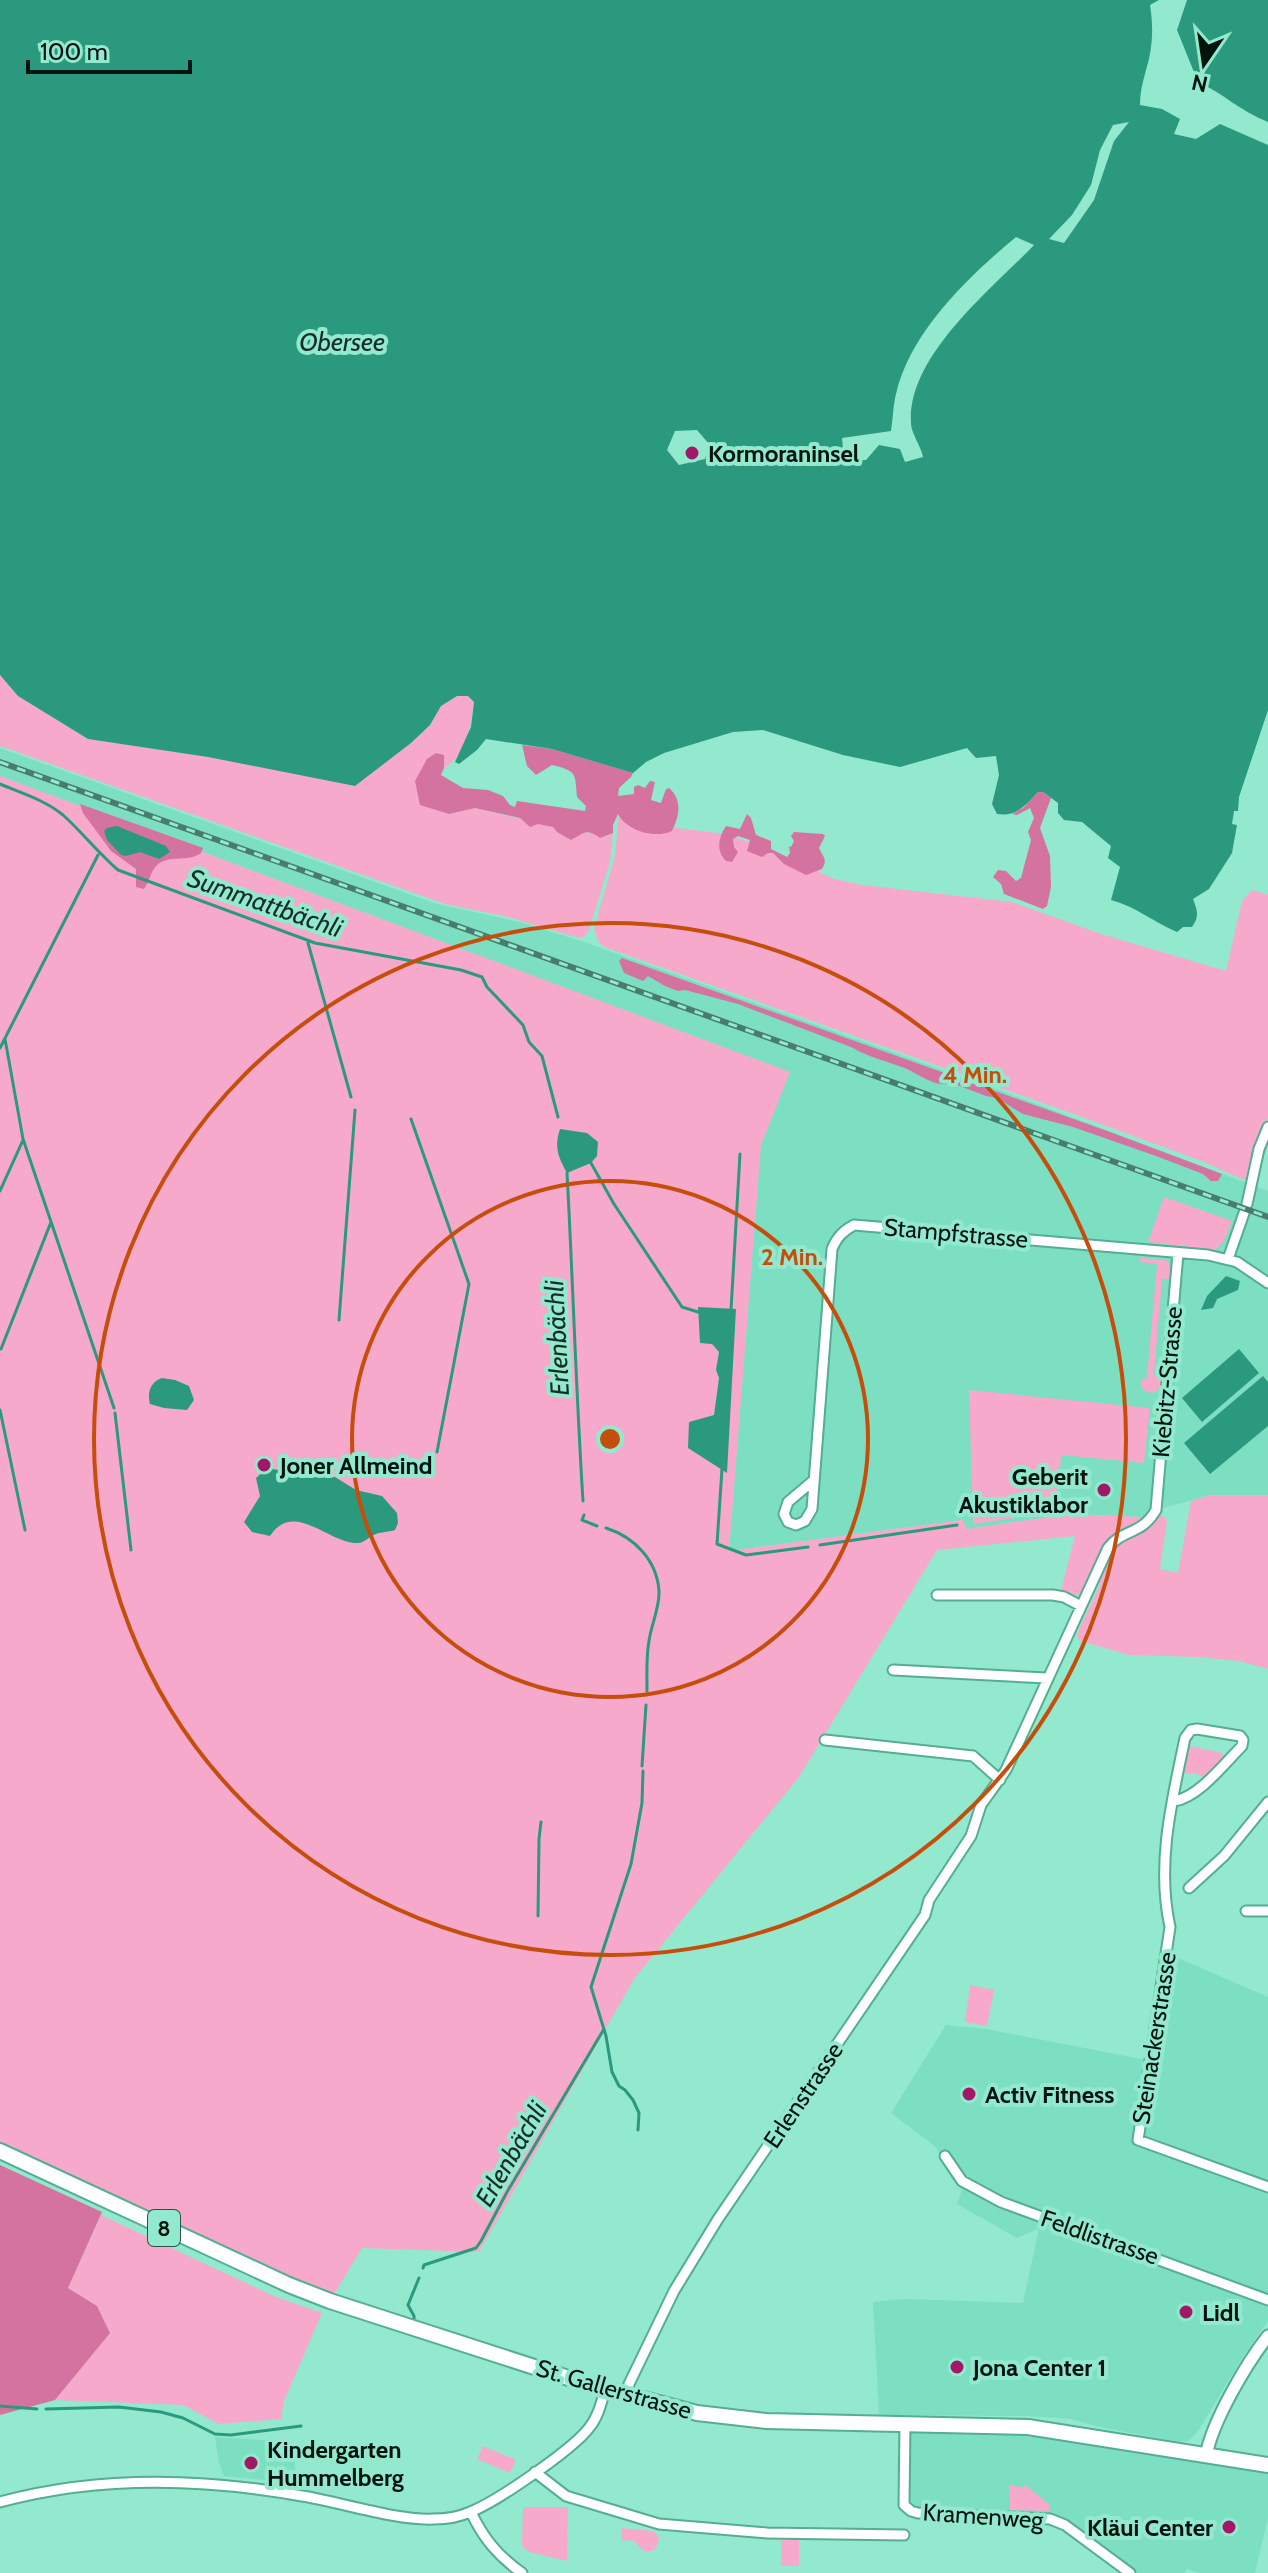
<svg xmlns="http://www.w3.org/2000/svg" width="1268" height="2573" font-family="Cabin,sans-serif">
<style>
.built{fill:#7cdfc1}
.green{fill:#f7a9cb;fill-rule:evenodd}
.forest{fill:#d573a0}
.water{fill:#2b997d;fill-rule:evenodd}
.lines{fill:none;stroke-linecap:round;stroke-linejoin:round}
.stream{stroke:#2b997d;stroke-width:3}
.minor-casing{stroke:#55ad93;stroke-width:13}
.tertiary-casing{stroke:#55ad93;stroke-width:15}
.primary-casing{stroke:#55ad93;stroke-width:18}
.minor{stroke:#fff;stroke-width:9}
.tertiary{stroke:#fff;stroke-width:11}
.primary{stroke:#fff;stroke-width:14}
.rail-casing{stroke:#487c6b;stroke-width:6}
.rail{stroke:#92e9cd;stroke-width:3;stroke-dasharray:9;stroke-linecap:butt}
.ring{fill:none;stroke:#c54e0c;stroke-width:4}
.poi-dot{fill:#a01967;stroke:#92e9cd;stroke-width:3}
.labels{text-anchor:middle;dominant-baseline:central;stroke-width:8;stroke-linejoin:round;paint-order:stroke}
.shield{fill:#92e9cd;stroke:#2c5347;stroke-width:2}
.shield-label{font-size:22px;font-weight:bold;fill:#00130d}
.poi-label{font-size:24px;font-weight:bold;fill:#00130d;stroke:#92e9cd;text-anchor:start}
.street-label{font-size:24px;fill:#00130d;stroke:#92e9cd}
.water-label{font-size:26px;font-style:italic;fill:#172e27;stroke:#92e9cd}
.centre{fill:#c54e0c;stroke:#92e9cd;stroke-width:4}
.ring-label{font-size:24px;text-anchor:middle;font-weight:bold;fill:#c54e0c;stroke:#92e9cd;stroke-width:8;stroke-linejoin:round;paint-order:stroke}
</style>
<rect width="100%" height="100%" fill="#92e9cd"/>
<path class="built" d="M 0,748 L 437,904 L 520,922 L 587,943 L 1018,1097 L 1268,1191 L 1268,1495 L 1210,1495 L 1156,1510 L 1143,1517 L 1069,1514 L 967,1529 L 962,1520 L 729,1551 L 761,1145 L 789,1072 L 0,776 Z
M 1171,1955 L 1268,1997 L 1268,2321 L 1244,2355 L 1197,2433 L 1188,2441 L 1177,2442 L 1095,2426 L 1071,2419 L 1026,2416 L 879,2415 L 873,2302 L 906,2299 L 1023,2303 L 1039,2228 L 1017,2238 L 957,2204 L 962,2190 L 952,2179 L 936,2147 L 891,2113 L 946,2025 L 986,2029 L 1146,2060 L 1159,1974 Z
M 905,2423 L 953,2424 L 1268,2465 L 1268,2517 L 1255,2573 L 1200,2573 L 1187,2569 L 1184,2573 L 1130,2573 L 1058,2521 L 907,2509 Z
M 215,2437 L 293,2442 L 296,2477 L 284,2474 L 282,2482 L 224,2476 L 219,2463 Z"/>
<path class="green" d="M 0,675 L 18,696 L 88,739 L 208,757 L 355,785 L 411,743 L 430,725 L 441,706 L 457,696 L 468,696 L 474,702 C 471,725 466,756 444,768 L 444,755 L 436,753 L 443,810 L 449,814 L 475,808 L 553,827 L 577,837 L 583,832 L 607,836 L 613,833 L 610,861 L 589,930 L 584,937 L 579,938 L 508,917 L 445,904 L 0,746 Z
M 0,776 L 790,1072 L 761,1145 L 729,1551 L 963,1520 L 967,1529 L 1069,1514 L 1142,1517 L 1156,1510 L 1167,1520 L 1160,1569 L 1178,1573 L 1191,1501 L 1210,1495 L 1268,1495 L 1268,1669 L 1239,1661 L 1198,1657 L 1129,1655 L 1080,1641 L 1077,1637 L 1079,1629 L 1101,1583 L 1088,1578 L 1080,1596 L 1061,1590 L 1075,1536 L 937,1550 L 799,1777 L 634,1979 L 479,2252 L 362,2248 L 330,2301 L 0,2151 ZM 736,1309 L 726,1472 L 714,1415 L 719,1378 L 716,1370 L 719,1352 L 712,1344 Z
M 619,815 L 660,826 L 726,834 L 767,848 L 834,879 L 862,885 L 1012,902 L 1101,934 L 1226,971 L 1242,901 L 1252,890 L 1268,895 L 1268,1117 L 1256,1140 L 1246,1178 L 1244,1180 L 1204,1162 L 1071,1113 L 604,947 L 598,941 L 594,929 L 615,855 Z
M 1164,1197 L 1232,1221 L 1224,1241 L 1215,1250 L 1148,1242 Z
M 1140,1258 L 1166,1260 L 1170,1266 L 1171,1279 L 1162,1279 L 1154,1375 L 1162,1376 C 1161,1385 1161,1392 1150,1393 L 1142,1389 L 1142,1379 L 1147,1378 L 1157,1264 L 1140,1262 Z
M 969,1390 L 1150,1408 L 1144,1463 L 1061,1455 L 1056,1512 L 973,1524 Z
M 1190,1746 L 1218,1752 L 1227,1757 L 1207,1779 L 1195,1773 L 1182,1774 L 1186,1753 L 1190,1753 L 1188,1751 Z
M 970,1985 L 994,1990 L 987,2026 L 965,2022 Z
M 101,2215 L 276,2297 L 322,2313 L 284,2401 L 281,2419 L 219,2424 L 183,2405 L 55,2400 L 110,2333 L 97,2306 L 68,2288 Z
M 483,2446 L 516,2460 L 510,2473 L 477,2459 Z
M 1009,2484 L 1022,2488 L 1025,2485 L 1050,2505 L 1049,2511 L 1010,2510 Z
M 523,2507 L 568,2507 L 567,2561 L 529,2552 L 522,2546 Z
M 621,2528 L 654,2531 L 659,2538 C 658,2546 655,2553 645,2551 L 638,2546 L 635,2541 L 622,2540 Z
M 781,2538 L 799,2538 L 799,2566 L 781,2566 Z"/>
<path class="forest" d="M 522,745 L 552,749 L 633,773 L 631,777 L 619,788 L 618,796 L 634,794 L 634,787 L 638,785 L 645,788 L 650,781 L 655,782 L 651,800 L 661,803 L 666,789 L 669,788 C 683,800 679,817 672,831 C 655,839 627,831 618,814 L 613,825 L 613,833 L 600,838 C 585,828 585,833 571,840 L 557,832 L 553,827 L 538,824 L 530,827 L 520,818 L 475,808 L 449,814 L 420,805 L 415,781 L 427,759 L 436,753 L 444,755 L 444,768 L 441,775 L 463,788 L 488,790 L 503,796 L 510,805 L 515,807 L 517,801 L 585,811 L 586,806 L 577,797 C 575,773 577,771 552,765 L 536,775 L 527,766 Z
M 1038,792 L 1043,792 L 1051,798 L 1040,828 L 1050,856 L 1051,887 L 1047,906 L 1043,909 L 1004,894 L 1001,884 L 993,877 L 998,870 L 1006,871 L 1016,881 L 1021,878 L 1031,840 L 1028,832 L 1034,818 L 1030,808 L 1017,815 L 1012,814 L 1023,808 Z
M 80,804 L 203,848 L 201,853 C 187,863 169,854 157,865 C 150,872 150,881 144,889 L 136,887 L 136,869 L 111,851 L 83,813 Z
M 747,814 L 751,818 L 756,835 L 771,841 L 771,849 L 787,857 L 790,853 L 789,846 L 791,847 L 794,841 L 791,836 L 794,832 L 823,834 L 825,836 L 819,848 C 823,857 828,859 822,869 L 806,875 L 784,864 L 773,853 L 768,853 L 762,857 L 747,851 L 750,840 L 738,836 L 733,839 L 734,847 L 738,852 L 732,862 L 726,861 C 716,851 718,838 726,826 L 740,829 Z
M 622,958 L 1110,1132 L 1222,1174 L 1218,1181 L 1211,1181 L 1203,1174 L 1156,1156 L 1073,1127 L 1023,1114 L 997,1098 L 986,1096 L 952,1083 C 933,1089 917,1071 899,1066 C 882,1060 867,1056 851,1047 L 738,1004 L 685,990 L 678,991 L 665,986 L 648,976 L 643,981 L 624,973 L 619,961 Z
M 0,2165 L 102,2212 L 68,2288 L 97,2306 L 110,2333 L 55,2400 L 0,2415 Z"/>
<path class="water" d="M 0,0 L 1159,0 L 1150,5 C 1153,24 1153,40 1149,59 C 1145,75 1140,88 1140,105 L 1162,109 L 1180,119 L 1174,134 L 1196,139 L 1220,124 L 1268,145 L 1268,710 L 1239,797 L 1238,811 L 1234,811 L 1232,824 L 1237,825 L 1232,853 L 1209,889 L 1193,899 C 1197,910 1200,916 1192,927 L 1183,927 L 1177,932 C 1153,922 1137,907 1111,900 L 1120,867 L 1108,858 L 1111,846 L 1082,822 L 1064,820 L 1058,813 L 1058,803 L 1043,792 L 1038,792 C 1025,806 1016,817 997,814 L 992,804 L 999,775 L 996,756 L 976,758 L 967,748 L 900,767 L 843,755 L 763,730 L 733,732 L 664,753 L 646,762 L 633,773 L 552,749 L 486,739 L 477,750 L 459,764 L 455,762 L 471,727 L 474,702 L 468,696 L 457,696 L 441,706 L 430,725 L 411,743 L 355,786 L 208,757 L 88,739 L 18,696 L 0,675 ZM 1129,122 L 1114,141 L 1094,200 L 1064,243 L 1049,239 L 1072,215 L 1091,185 L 1100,150 L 1113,125 ZM 1016,237 L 1034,245 C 992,289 907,356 911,423 C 911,433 921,446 923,457 L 905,462 L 900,449 L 879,445 L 866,460 L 844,460 L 842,438 L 891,431 C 893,419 893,406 896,394 C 910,332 969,276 1016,237 ZM 697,430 L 709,444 L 705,459 L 679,465 L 667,450 L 675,431 Z
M 1187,0 L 1268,0 L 1268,122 C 1241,112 1223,93 1198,82 L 1177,30 Z
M 117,826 L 166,846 L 170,852 L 159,859 L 140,852 L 126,856 L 121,855 L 107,840 L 104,831 L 107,828 Z
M 560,1129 L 587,1133 L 598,1142 L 597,1156 L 591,1163 L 567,1173 C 558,1157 554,1147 560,1129 Z
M 1226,1276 L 1240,1281 L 1238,1290 L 1217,1299 L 1213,1308 L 1201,1310 L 1207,1296 Z
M 698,1307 L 736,1309 L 727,1473 L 688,1448 L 689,1422 L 714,1415 L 719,1378 L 716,1370 L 719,1352 L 712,1344 L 700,1343 Z
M 1239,1349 L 1259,1373 L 1202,1422 L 1182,1398 Z
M 1263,1376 L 1268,1382 L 1268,1426 L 1210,1474 L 1184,1443 Z
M 162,1378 L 175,1380 L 189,1386 L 194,1400 L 187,1410 L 164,1408 L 150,1404 C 147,1393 150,1382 162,1378 Z
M 272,1469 L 335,1477 L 356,1490 L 382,1496 L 397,1513 L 398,1523 L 395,1530 C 389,1532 381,1532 376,1534 C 370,1536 365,1542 359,1543 C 330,1545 294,1499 270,1536 L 252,1532 L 244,1522 L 260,1496 L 256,1478 L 265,1470 Z"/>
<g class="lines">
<path class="stream" d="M 0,784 C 21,793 45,800 63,815 C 82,832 98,853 118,870 L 315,943 L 461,970 L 482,977 L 487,987 L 523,1025 L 529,1042 L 542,1056 L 558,1117
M 308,943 L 351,1097
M 5,1039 L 23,1139 L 114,1408
M 0,1048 L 98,855
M 411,1119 L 469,1284 L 437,1452
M 591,1163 L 614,1204 L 682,1307 L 698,1312
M 567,1173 C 573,1282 576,1392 583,1501
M 0,1191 L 23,1140
M 731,1310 L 740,1154
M 339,1320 L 355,1110
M 1,1349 L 51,1222
M 0,1410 L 25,1530
M 115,1413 L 131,1550
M 722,1469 L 717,1544 L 746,1555 L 808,1547
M 584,1515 L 582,1520 L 597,1526
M 606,1528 C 634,1537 657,1560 659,1591 C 660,1607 651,1625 649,1641 C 646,1657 647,1675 647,1691
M 820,1545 L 957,1525
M 642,1766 L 646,1705
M 538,1916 L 539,1839 L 541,1822
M 638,2130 L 639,2113 L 633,2100 L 625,2090 L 619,2086 L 612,2072 L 606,2036 L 591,1987 L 631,1864 L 642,1803 L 643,1771
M 423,2268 L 424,2265 L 476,2248 L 481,2241 L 507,2192 L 604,2029
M 414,2321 L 414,2316 L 408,2305 L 419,2278
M 0,2406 L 37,2409
M 46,2409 L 119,2407 L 161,2412 L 183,2418 L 215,2434 L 231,2435 L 301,2426"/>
<defs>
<path id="minor" d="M 1247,1204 L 1259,1149 L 1268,1127
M 1228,1259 L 1244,1213
M 814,1480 L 788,1502 L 784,1514 L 788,1522 L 796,1525 L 805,1521 L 812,1509 L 832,1249 C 837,1237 843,1231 854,1225 L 1208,1255 L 1237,1262 L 1268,1283
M 937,1595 L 1053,1595 L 1064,1597 L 1081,1606
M 893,1670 L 1047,1678
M 825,1740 L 973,1756 L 1000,1780
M 1174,1801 C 1198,1798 1225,1763 1242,1746 L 1243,1740 L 1240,1736 L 1197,1729 L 1191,1730 L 1185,1738 C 1172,1800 1156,1864 1170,1927 L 1138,2140 L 1268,2187
M 1189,1888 L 1224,1856 L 1268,1802
M 1246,1911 L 1268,1911
M 945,2156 L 962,2181 L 1001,2202 L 1268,2300
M 627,2396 L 629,2384 L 674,2291 L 718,2219 L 925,1915 L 929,1900 L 971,1836 L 981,1805 L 1006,1770 L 1108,1548 C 1123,1528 1141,1536 1156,1510 L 1178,1253
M 905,2423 L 904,2505 L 911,2511 L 918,2513 L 1050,2519 L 1065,2525 L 1130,2573
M 535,2472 L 566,2496 L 659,2524 L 767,2533 L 904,2535
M 0,2502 C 99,2475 202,2478 302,2496 C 340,2502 397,2521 434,2519 C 445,2519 459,2517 470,2512 C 496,2502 572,2450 589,2428 C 598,2417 601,2404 605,2390
M 471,2512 C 483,2538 498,2556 522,2573"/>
<path id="tertiary" d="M 1206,2456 C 1212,2422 1246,2364 1268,2336"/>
<path id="primary" d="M 0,2151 L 289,2285 L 330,2301 L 590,2385 L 697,2413 L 766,2421 L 1028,2427 L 1268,2465"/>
</defs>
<use href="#minor" class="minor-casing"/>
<use href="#tertiary" class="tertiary-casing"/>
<use href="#primary" class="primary-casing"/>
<use href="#minor" class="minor"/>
<use href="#tertiary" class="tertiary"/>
<use href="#primary" class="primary"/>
<defs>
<path id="rail" d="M 0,762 L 1268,1217"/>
</defs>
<use href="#rail" class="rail-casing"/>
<use href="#rail" class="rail"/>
</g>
<g class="ring">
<circle cx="610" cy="1439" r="258"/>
<circle cx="610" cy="1439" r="516"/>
</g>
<g class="poi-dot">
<circle cx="692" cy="453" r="8"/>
<circle cx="264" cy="1465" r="8"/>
<circle cx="1104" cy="1490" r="8"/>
<circle cx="969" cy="2094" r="8"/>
<circle cx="1186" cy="2312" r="8"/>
<circle cx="957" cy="2367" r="8"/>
<circle cx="251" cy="2463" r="8"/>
<circle cx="1229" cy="2527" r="8"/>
</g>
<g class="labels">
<rect class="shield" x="148" y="2210" width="32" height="36" rx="6"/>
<g class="shield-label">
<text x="164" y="2228">8</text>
</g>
<g class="poi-label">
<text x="708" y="453">Kormoraninsel</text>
<text x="280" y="1465">Joner Allmeind</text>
<text x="1088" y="1476" text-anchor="end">Geberit<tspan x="1088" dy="28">Akustiklabor</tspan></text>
<text x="985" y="2094">Activ Fitness</text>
<text x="1202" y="2312">Lidl</text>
<text x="973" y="2367">Jona Center 1</text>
<text x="267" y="2449">Kindergarten<tspan x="267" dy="28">Hummelberg</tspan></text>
<text x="1213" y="2527" text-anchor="end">Kläui Center</text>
</g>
<g class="street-label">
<text transform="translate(956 1233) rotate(5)">Stampfstrasse</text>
<text transform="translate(1167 1382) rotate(-85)">Kiebitz-Strasse</text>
<text transform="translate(1154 2038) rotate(-81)">Steinackerstrasse</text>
<text transform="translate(803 2095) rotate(-56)">Erlenstrasse</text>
<text transform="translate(1100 2237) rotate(19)">Feldlistrasse</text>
<text transform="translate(614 2389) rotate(16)">St. Gallerstrasse</text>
<text transform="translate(983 2516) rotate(4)">Kramenweg</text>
</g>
<g class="water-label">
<text x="342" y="342">Obersee</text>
<text transform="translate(265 903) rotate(19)">Summattbächli</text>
<text transform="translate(557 1338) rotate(-93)">Erlenbächli</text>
<text transform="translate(511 2154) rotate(-60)">Erlenbächli</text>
</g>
</g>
<circle cx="610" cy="1439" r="12" class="centre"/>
<g class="ring-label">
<text x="975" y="1083">4 Min.</text>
<text x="792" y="1265">2 Min.</text>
</g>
<g transform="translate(1204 64) rotate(193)" stroke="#92e9cd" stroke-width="6" paint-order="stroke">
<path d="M0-6L14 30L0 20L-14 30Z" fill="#00130d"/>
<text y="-12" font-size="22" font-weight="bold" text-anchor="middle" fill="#00130d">N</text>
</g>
<path d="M28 60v12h162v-12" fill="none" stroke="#00130d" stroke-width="4"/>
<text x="40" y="60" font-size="24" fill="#00130d" stroke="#92e9cd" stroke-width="6" paint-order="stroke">100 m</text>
</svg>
